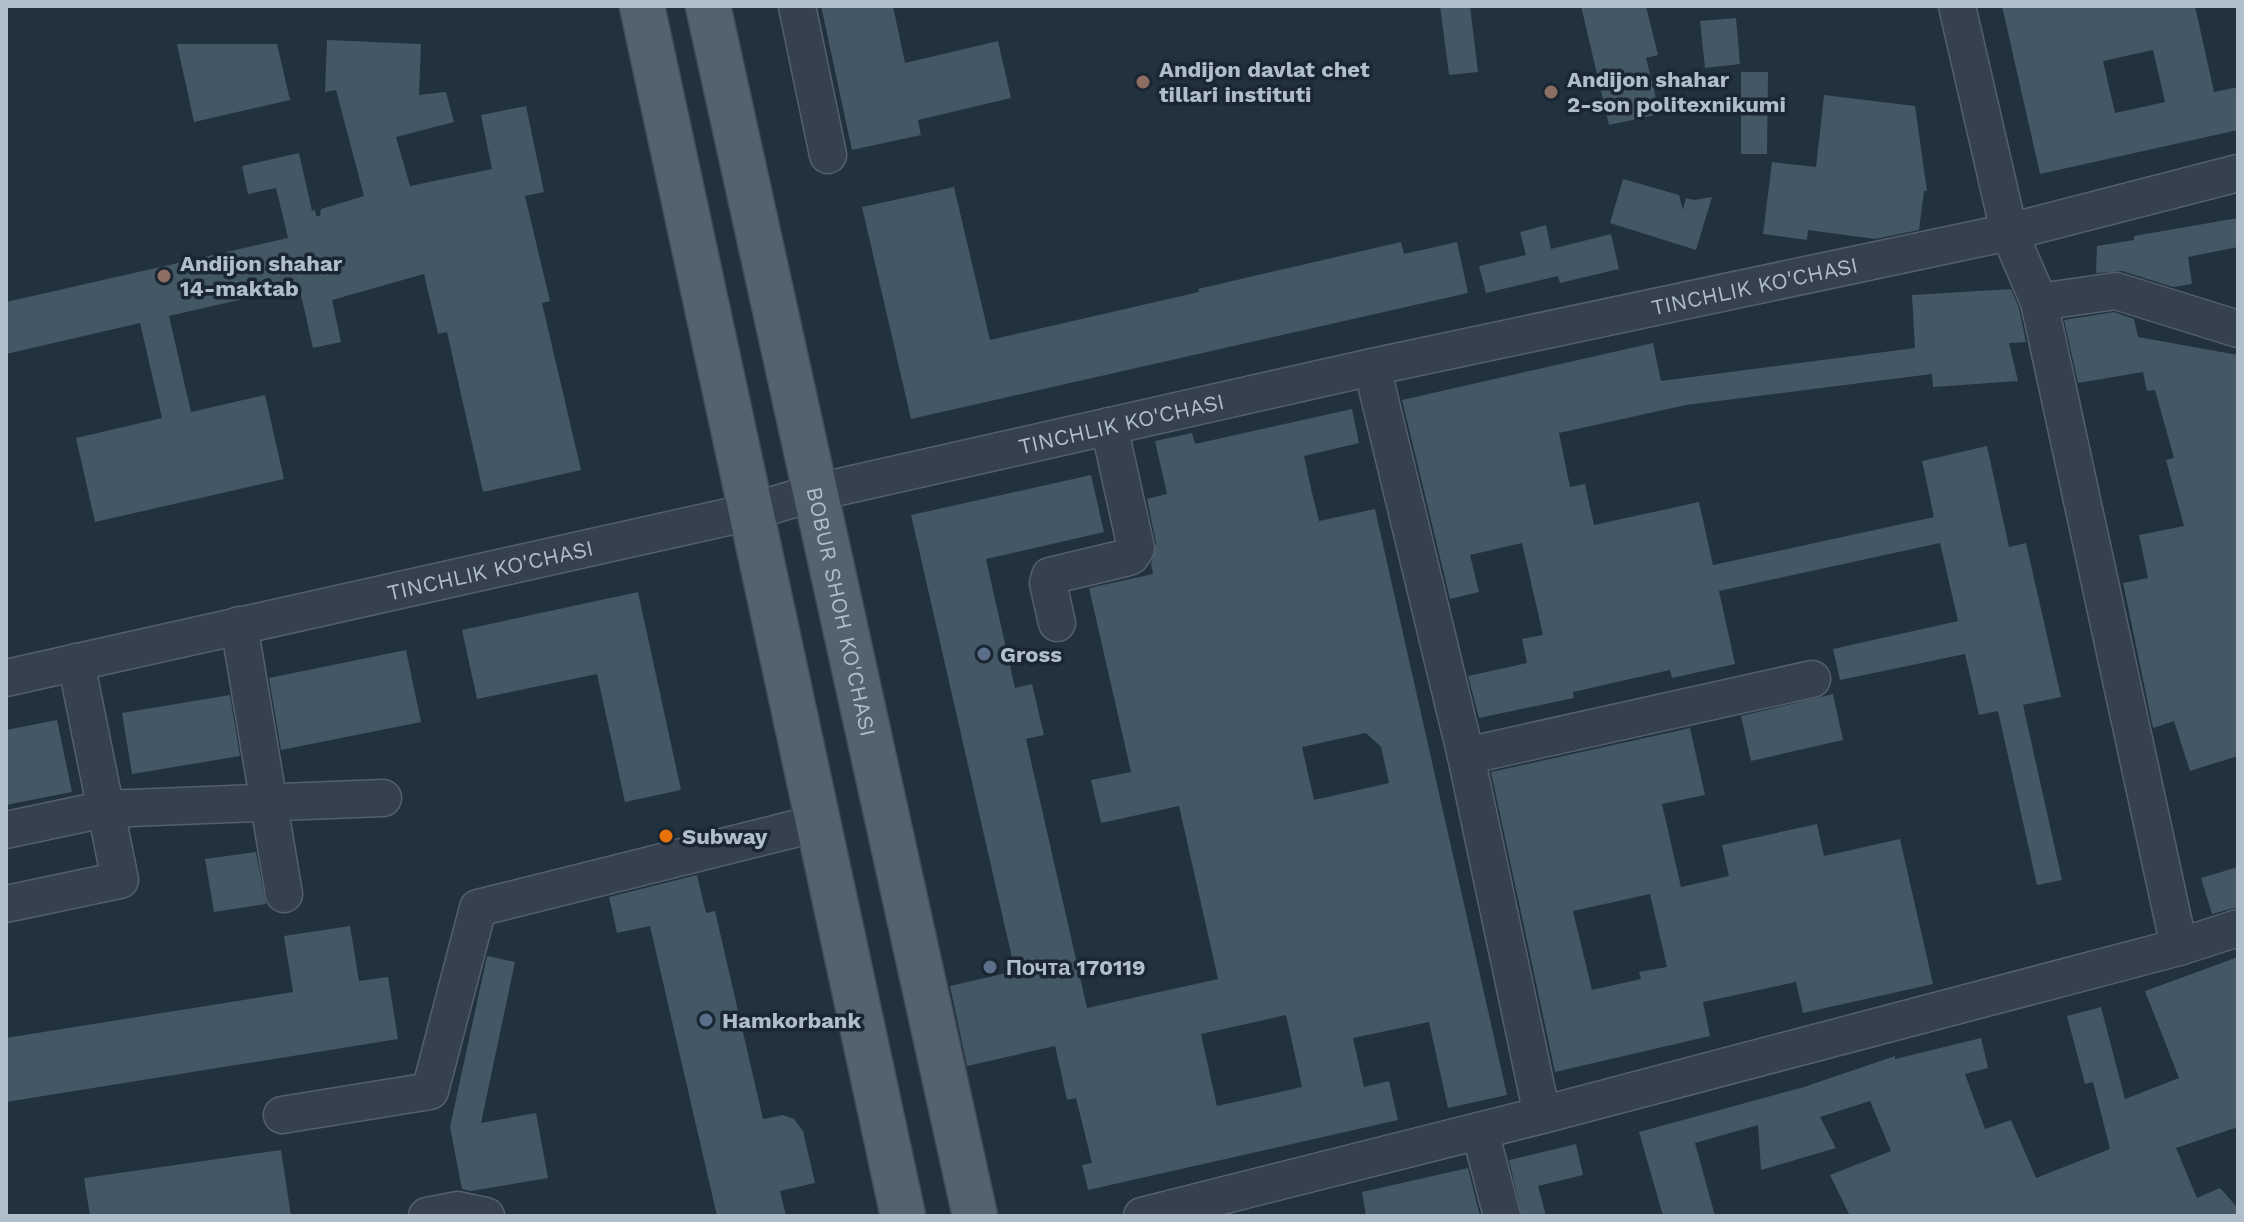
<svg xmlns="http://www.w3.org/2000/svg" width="2244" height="1222" font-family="'Work Sans',sans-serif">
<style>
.building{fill:#445765;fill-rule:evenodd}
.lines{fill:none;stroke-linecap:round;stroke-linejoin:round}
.minor-casing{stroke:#53606c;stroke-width:39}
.major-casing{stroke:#414e5a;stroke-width:47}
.minor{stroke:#35424e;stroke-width:36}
.major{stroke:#53626e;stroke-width:44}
.education-dot{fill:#8d6e63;stroke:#1a2733;stroke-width:3}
.service-dot{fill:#5c6f8a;stroke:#1a2733;stroke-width:3}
.food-dot{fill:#e8710a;stroke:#1a2733;stroke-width:3}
.labels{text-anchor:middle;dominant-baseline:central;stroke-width:7;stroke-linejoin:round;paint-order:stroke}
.poi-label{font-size:22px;font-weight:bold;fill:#b0bdca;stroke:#1a2733;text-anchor:start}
.street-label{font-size:22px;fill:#b0bdca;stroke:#1a2733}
</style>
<rect width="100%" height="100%" fill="#21313e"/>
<path class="building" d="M 821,6 L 893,6 L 905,63 L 998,41 L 1011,98 L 918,120 L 921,135 L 852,150 Z
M 1440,6 L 1470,6 L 1478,72 L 1449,75 Z
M 1581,6 L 1646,6 L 1658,55 L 1646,58 L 1660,114 L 1609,125 Z
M 2002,6 L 2195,6 L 2214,92 L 2238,87 L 2238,130 L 2040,174 ZM 2153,50 L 2165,102 L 2115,113 L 2103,61 Z
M 1736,18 L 1740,64 L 1705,68 L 1700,21 Z
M 327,40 L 421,44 L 419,95 L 446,92 L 454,122 L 396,137 L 410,186 L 492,169 L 481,115 L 526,106 L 544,192 L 525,196 L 550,301 L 542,303 L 581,470 L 483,492 L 447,332 L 438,334 L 424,274 L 332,300 L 341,342 L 313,348 L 299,286 L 169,316 L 191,412 L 265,395 L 284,479 L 95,522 L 76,438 L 162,418 L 140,323 L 6,354 L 6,302 L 288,238 L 276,188 L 248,194 L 242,166 L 299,153 L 312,211 L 315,210 L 316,216 L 320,216 L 321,209 L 364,196 L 336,90 L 325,92 Z
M 177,44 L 277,44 L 290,100 L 194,122 Z
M 1741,72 L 1768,72 L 1767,154 L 1741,154 Z
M 1824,95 L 1915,106 L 1927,191 L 1924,191 L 1919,230 L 1875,239 L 1808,230 L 1807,240 L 1763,234 L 1772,162 L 1816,167 Z
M 1623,179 L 1679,195 L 1683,210 L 1686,198 L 1694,200 L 1712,197 L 1696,250 L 1610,223 Z
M 954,187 L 990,340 L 1199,292 L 1198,289 L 1401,242 L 1404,254 L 1457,242 L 1468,293 L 911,419 L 862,207 Z
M 2238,218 L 2238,247 L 2188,257 L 2192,284 L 2173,287 L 2122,271 L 2096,273 L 2097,246 L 2134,240 L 2134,236 Z
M 1546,225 L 1551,249 L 1611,234 L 1619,269 L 1560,283 L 1558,276 L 1486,293 L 1479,266 L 1526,255 L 1520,232 Z
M 2011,289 L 2019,308 L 2026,342 L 2009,343 L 2018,381 L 1933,387 L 1932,374 L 1686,405 L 1559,433 L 1570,487 L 1585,484 L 1594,525 L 1699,502 L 1713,565 L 1934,517 L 1922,461 L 1987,446 L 2009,547 L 2026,543 L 2061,697 L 2023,705 L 2062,880 L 2037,885 L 1998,711 L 1979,715 L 1965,654 L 1840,680 L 1833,649 L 1958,621 L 1940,543 L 1719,591 L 1735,664 L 1672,678 L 1670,670 L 1573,692 L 1574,698 L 1479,718 L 1468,676 L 1527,663 L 1522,639 L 1543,635 L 1522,543 L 1470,555 L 1479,592 L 1450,599 L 1402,400 L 1653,343 L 1661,381 L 1915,348 L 1912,295 Z
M 2114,312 L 2134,319 L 2138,337 L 2238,355 L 2238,756 L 2190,771 L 2174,721 L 2153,728 L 2123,583 L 2148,578 L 2139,535 L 2184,526 L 2166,460 L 2174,458 L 2155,390 L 2147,391 L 2143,372 L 2078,383 L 2064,320 Z
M 1352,409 L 1359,443 L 1304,456 L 1312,493 L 1319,521 L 1375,509 L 1507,1095 L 1448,1108 L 1429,1022 L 1353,1038 L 1364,1087 L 1389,1081 L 1398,1120 L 1088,1190 L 1082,1165 L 1092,1163 L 1076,1098 L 1067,1100 L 1055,1046 L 967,1066 L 950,986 L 1015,971 L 911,515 L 1091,475 L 1104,532 L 986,559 L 1015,688 L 1032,684 L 1044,735 L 1026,739 L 1087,1008 L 1218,979 L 1179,806 L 1101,823 L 1091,780 L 1131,772 L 1089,588 L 1153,574 L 1151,564 L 1156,543 L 1147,499 L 1167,494 L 1155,441 L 1192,433 L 1195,444 ZM 1366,733 L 1381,747 L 1389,783 L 1314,800 L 1302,747 ZM 1286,1015 L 1302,1087 L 1217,1106 L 1201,1034 Z
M 638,592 L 681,790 L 625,802 L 597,674 L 477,699 L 462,630 Z
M 406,650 L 421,722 L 281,750 L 269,678 Z
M 1833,694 L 1843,740 L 1751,761 L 1741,716 Z
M 230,695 L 240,756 L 132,774 L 122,713 Z
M 57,720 L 72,792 L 6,805 L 6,730 Z
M 1690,728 L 1705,795 L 1662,804 L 1681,887 L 1729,876 L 1722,845 L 1817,824 L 1824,856 L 1900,839 L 1933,984 L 1803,1013 L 1796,982 L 1703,1002 L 1710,1036 L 1555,1072 L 1491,772 ZM 1650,894 L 1667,967 L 1639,972 L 1641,979 L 1592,990 L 1573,911 Z
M 256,852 L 266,904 L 214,912 L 205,859 Z
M 2238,867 L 2238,907 L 2212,914 L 2201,878 Z
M 697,875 L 706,913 L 715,911 L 763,1119 L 783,1115 L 794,1119 L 803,1131 L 815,1183 L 780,1191 L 786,1216 L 717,1216 L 650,926 L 617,933 L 609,897 Z
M 350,926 L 359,981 L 388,977 L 398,1039 L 6,1102 L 6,1038 L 293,992 L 284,936 Z
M 487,956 L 515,962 L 481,1123 L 536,1113 L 548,1178 L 471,1191 L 462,1189 L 450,1127 Z
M 2238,957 L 2238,1127 L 2176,1148 L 2197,1198 L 2220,1188 L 2238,1208 L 2238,1216 L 1850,1216 L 1830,1175 L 1891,1151 L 1870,1101 L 1820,1117 L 1836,1148 L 1761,1170 L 1758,1125 L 1695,1143 L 1715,1216 L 1663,1216 L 1639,1132 L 1804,1087 L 1895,1056 L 1895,1059 L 1981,1038 L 1988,1068 L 1965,1074 L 1985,1129 L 2011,1120 L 2036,1178 L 2110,1149 L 2093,1082 L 2085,1084 L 2067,1016 L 2101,1007 L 2125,1099 L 2179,1078 L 2145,991 Z
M 1576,1144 L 1583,1175 L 1538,1186 L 1546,1216 L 1522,1216 L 1509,1160 Z
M 281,1150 L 291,1216 L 90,1216 L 84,1178 Z
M 1468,1168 L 1480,1216 L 1366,1216 L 1362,1192 Z"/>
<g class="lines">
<defs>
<g id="minor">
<path d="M 797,6 L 828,155"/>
<path d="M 1957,6 L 2009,232 L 2039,302 L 2116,291 L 2238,329"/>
<path d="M 2039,302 L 2179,947"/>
<path d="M 1372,367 L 1466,756 L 1542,1115"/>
<path d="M 1057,623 L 1048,583 L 1050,576 L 1125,558 L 1131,556 L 1136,548 L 1109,426"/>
<path d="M 239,625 L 284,894"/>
<path id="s1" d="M 6,678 L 750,512 L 817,492 L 1372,367 L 2009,232 L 2238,173"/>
<path d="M 1466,756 L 1812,679"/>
<path d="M 6,830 L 105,809 L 383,798"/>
<path d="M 6,904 L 120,880 L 76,662"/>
<path d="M 282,1115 L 430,1091 L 478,908 L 818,823"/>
<path d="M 1480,1131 L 1502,1216"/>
<path d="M 427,1216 L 458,1210 L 486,1216"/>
<path d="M 1142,1216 L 1542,1115 L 2179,947 L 2238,928"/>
</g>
<g id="major">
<path d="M 642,6 L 903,1216"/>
<path id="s2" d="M 708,6 L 975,1216"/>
</g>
</defs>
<use href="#minor" class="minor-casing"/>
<use href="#major" class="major-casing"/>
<use href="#minor" class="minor"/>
<use href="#major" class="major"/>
</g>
<g class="education-dot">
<circle cx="1143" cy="82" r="8"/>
<circle cx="1551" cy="92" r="8"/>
<circle cx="164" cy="276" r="8"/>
</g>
<g class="service-dot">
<circle cx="984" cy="654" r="8"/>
<circle cx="990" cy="967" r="8"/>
<circle cx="706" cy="1020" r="8"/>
</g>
<circle class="food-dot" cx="666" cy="836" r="8"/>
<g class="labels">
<g class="poi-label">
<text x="1159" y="69">Andijon davlat chet<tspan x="1159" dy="25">tillari instituti</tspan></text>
<text x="1567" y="79">Andijon shahar<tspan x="1567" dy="25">2-son politexnikumi</tspan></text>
<text x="180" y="263">Andijon shahar<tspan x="180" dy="25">14-maktab</tspan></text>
<text x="1000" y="654">Gross</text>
<text x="682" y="836">Subway</text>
<text x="1006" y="967">Почта 170119</text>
<text x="722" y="1020">Hamkorbank</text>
</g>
<g class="street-label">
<text stroke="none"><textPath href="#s1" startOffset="1792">TINCHLIK KO'CHASI</textPath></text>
<text stroke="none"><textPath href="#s1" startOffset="1144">TINCHLIK KO'CHASI</textPath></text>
<text stroke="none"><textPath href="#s1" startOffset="496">TINCHLIK KO'CHASI</textPath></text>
<text stroke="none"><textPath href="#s2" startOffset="620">BOBUR SHOH KO'CHASI</textPath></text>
</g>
</g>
<rect width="2244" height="1222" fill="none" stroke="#b0bdca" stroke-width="16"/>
</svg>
